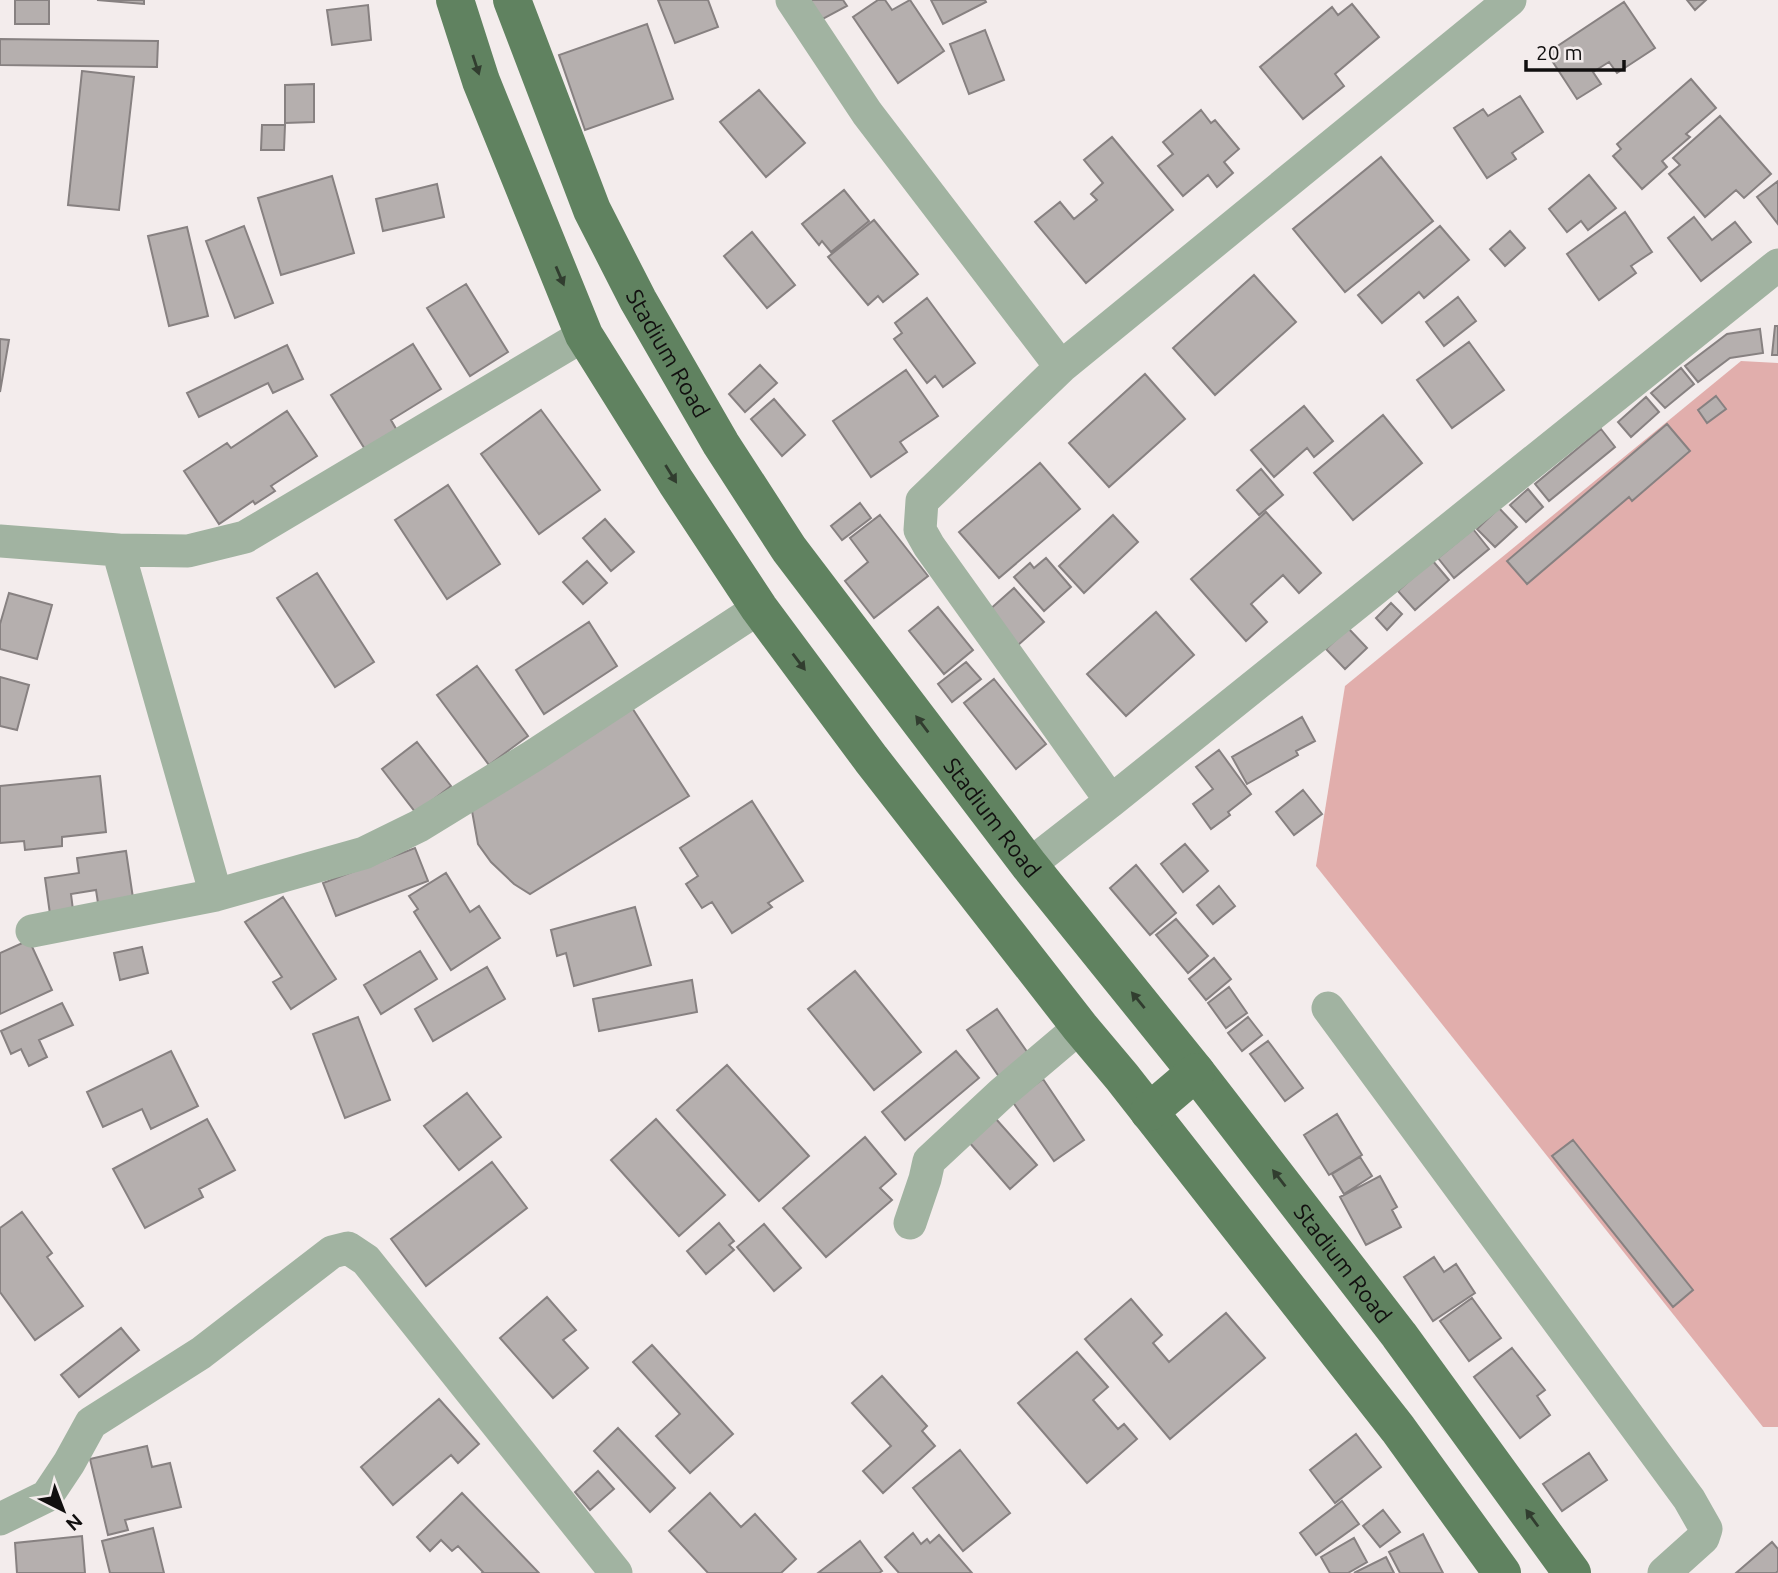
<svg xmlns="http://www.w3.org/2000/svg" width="1778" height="1573" font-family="Ubuntu,sans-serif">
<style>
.green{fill:#e1aeac}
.building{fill:#b5afae;stroke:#878181;stroke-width:2}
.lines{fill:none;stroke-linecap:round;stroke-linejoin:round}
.minor{stroke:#a1b3a1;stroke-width:33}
.major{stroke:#608260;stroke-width:38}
.oneway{fill:#313d2f}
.labels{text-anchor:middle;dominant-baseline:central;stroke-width:5;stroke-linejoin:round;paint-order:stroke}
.street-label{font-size:23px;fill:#110f0f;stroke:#f3ecec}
</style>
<rect width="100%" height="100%" fill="#f3ecec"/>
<path class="green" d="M 1741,361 L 1778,363 L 1778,1427 L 1763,1427 L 1316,866 L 1345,686 Z"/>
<path class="building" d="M 15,0 L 49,0 L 49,24 L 15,24 Z
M 97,0 L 144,0 L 144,4 Z
M 658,0 L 708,0 L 718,27 L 675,43 Z
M 808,0 L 843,0 L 847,6 L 819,21 Z
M 878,0 L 885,0 L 892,10 L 910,0 L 944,51 L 898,83 L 853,17 Z
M 931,0 L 985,0 L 986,2 L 943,24 Z
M 1687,0 L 1706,0 L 1695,10 Z
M 1624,2 L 1655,48 L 1617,73 L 1609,62 L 1593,72 L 1601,84 L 1577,99 L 1547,53 Z
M 1352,4 L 1379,37 L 1335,74 L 1344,86 L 1303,119 L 1260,67 L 1332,7 L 1338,15 Z
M 368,5 L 371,40 L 332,45 L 327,10 Z
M 647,24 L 673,99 L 585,130 L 559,55 Z
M 985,30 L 1004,80 L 969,94 L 950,44 Z
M 0,39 L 158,41 L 157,67 L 0,65 Z
M 82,71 L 134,77 L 119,210 L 68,205 Z
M 1691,79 L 1716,108 L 1686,134 L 1690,137 L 1662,161 L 1667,167 L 1642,189 L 1613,156 L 1621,149 L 1617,144 Z
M 314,84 L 314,122 L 285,123 L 285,85 Z
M 759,90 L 805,143 L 766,177 L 720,122 Z
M 1520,96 L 1543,132 L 1512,153 L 1516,159 L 1487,178 L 1454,128 L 1483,109 L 1488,116 Z
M 1201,110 L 1211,123 L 1215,120 L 1239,149 L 1224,162 L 1233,173 L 1217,187 L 1208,175 L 1183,196 L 1158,166 L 1173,154 L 1163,142 Z
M 1720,116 L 1771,174 L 1744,198 L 1736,190 L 1705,217 L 1669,174 L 1680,165 L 1673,158 Z
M 262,125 L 285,125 L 284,150 L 261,150 Z
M 1112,137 L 1173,210 L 1086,283 L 1035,222 L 1060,202 L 1074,219 L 1097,200 L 1091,194 L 1103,183 L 1084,160 Z
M 1381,157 L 1433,221 L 1345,292 L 1293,229 Z
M 1589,175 L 1616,208 L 1588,230 L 1581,221 L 1567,232 L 1549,209 Z
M 332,176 L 354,253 L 281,275 L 258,198 Z
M 1778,181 L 1778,224 L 1757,197 Z
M 437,184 L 444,217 L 383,231 L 376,199 Z
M 844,190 L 869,221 L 831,252 L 822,241 L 819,245 L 802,224 Z
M 1625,212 L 1652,252 L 1631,266 L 1636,273 L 1599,300 L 1567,254 Z
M 1694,217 L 1712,240 L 1735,222 L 1751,242 L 1701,281 L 1668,238 Z
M 874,220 L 918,274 L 883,302 L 878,296 L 868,305 L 828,257 Z
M 244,226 L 273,303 L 235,318 L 206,241 Z
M 1440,226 L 1469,260 L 1424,298 L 1419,292 L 1382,323 L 1358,295 Z
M 187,227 L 208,316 L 169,326 L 148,236 Z
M 1510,231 L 1525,248 L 1505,266 L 1490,249 Z
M 752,232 L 795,285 L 767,308 L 724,256 Z
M 1254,275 L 1296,322 L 1215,395 L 1173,348 Z
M 466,284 L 508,352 L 470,376 L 427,308 Z
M 1458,297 L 1476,321 L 1444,346 L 1426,322 Z
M 927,298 L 975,363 L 943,387 L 935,376 L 927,383 L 894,339 L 902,333 L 895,323 Z
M 1775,326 L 1778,326 L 1778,355 L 1772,355 Z
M 1760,329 L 1763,353 L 1730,358 L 1698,382 L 1685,366 L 1727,334 Z
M 0,339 L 9,340 L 0,392 Z
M 1469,342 L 1504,390 L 1452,428 L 1417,380 Z
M 413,344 L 441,389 L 391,420 L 399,434 L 368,454 L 331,395 Z
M 287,345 L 303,379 L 273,393 L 268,383 L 199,417 L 187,393 Z
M 760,365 L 777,383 L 745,412 L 729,394 Z
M 1681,368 L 1694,384 L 1665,408 L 1651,393 Z
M 906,370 L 938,416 L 900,442 L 907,452 L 871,477 L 833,421 Z
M 1145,374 L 1185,419 L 1109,487 L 1069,443 Z
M 1716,396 L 1726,409 L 1707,423 L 1698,410 Z
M 1646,397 L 1659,412 L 1631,437 L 1618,422 Z
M 774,399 L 805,435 L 782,456 L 751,419 Z
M 1304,406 L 1333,441 L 1314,457 L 1307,448 L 1274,477 L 1251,450 Z
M 541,410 L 600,490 L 539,534 L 481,454 Z
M 287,411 L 317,456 L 271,486 L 275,491 L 255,504 L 253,501 L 219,524 L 184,471 L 227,443 L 231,448 Z
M 1383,415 L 1422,463 L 1353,520 L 1314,473 Z
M 1667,424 L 1690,451 L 1632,501 L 1629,497 L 1527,584 L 1507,561 Z
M 1601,429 L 1615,447 L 1549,501 L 1535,484 Z
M 1040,463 L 1080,509 L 999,578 L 959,532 Z
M 1261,469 L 1283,495 L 1259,515 L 1237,490 Z
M 448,485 L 500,564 L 447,599 L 395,520 Z
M 1528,489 L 1543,507 L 1526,522 L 1510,505 Z
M 860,503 L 871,518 L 842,540 L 831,526 Z
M 1499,508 L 1517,527 L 1495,547 L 1477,529 Z
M 1266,512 L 1321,573 L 1299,593 L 1283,575 L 1251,604 L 1267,622 L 1246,641 L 1191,579 Z
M 880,515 L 928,576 L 874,618 L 845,581 L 868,562 L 850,538 Z
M 1113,515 L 1138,542 L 1084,593 L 1059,566 Z
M 605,519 L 634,552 L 611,571 L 583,538 Z
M 1473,529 L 1489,549 L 1454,578 L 1438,558 Z
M 1046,558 L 1071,587 L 1044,611 L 1014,577 L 1030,563 L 1034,568 Z
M 1432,560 L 1449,580 L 1415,610 L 1398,591 Z
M 587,561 L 607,583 L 583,604 L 563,582 Z
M 317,573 L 374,662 L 335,687 L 277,598 Z
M 1014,588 L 1044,622 L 1018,645 L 988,611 Z
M 9,593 L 52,605 L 37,659 L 0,649 L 0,624 Z
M 1391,603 L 1402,614 L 1387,630 L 1376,618 Z
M 938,607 L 973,650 L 944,674 L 909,631 Z
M 1156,612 L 1194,655 L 1126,716 L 1087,674 Z
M 589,622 L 617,666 L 544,714 L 516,670 Z
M 1348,628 L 1367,648 L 1345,669 L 1326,649 Z
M 966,662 L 981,679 L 952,702 L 938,684 Z
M 477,666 L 528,736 L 489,765 L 437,695 Z
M 0,677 L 29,685 L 17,730 L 0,726 Z
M 994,679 L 1046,744 L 1016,769 L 964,703 Z
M 627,700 L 689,796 L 530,894 L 514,884 L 491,862 L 478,844 L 472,811 Z
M 1302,717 L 1315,741 L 1296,751 L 1298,755 L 1247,784 L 1232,757 Z
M 417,742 L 451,786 L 416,813 L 382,769 Z
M 1219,750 L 1251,794 L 1228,812 L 1230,815 L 1211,829 L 1193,804 L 1213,789 L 1196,767 Z
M 100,776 L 106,832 L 62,837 L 62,846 L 25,850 L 24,841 L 0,843 L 0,786 Z
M 1303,790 L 1322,814 L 1294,835 L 1276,812 Z
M 752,801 L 803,881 L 768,903 L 772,907 L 732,933 L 712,902 L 702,908 L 686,884 L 698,876 L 680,848 Z
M 1185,844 L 1208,871 L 1183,892 L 1161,864 Z
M 415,848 L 428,881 L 336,916 L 323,883 Z
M 126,851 L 133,898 L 98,903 L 96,890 L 71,894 L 73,910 L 50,914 L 45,878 L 79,873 L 77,858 Z
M 1136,865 L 1176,913 L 1150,935 L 1110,888 Z
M 446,873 L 470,912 L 479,906 L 500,938 L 451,970 L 414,912 L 418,909 L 409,896 Z
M 1219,886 L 1235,906 L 1213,924 L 1197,905 Z
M 283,897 L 336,979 L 291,1009 L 273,982 L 282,977 L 245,922 Z
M 635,907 L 651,965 L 574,986 L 566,953 L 557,956 L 551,930 Z
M 1176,919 L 1208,956 L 1188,973 L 1156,935 Z
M 29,940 L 52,990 L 0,1014 L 0,953 Z
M 142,947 L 148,973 L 120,980 L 114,953 Z
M 420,951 L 437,979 L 381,1014 L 364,985 Z
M 1214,958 L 1231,979 L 1206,1000 L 1189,979 Z
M 487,967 L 505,999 L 433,1041 L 415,1009 Z
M 855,971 L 921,1052 L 874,1090 L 808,1009 Z
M 692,980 L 697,1012 L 599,1031 L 593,999 Z
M 1229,987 L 1247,1013 L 1226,1028 L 1208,1003 Z
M 62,1003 L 73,1025 L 39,1040 L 47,1057 L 29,1066 L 21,1049 L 11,1054 L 1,1031 Z
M 997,1009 L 1030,1056 L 1000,1078 L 967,1030 Z
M 358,1017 L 390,1100 L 345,1118 L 313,1034 Z
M 1248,1017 L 1262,1035 L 1242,1051 L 1228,1033 Z
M 1268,1041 L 1303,1088 L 1285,1101 L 1250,1054 Z
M 171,1051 L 198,1106 L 151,1129 L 142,1109 L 103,1127 L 87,1092 Z
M 956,1051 L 979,1078 L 905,1140 L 882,1112 Z
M 727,1065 L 809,1156 L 759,1201 L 677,1110 Z
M 1043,1079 L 1084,1140 L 1054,1161 L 1012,1101 Z
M 467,1093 L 501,1137 L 459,1170 L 424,1126 Z
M 1337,1114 L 1362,1155 L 1329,1175 L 1304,1135 Z
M 207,1119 L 235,1170 L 199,1189 L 203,1197 L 145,1228 L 113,1169 Z
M 656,1119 L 725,1195 L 679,1236 L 611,1160 Z
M 996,1119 L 1037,1165 L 1010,1189 L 969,1142 Z
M 865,1137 L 896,1174 L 880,1188 L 892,1200 L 826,1257 L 783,1208 Z
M 1573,1140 L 1693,1290 L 1673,1307 L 1552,1156 Z
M 1360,1157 L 1372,1176 L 1344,1194 L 1332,1174 Z
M 492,1162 L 527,1208 L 426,1286 L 391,1239 Z
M 1380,1176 L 1397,1207 L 1392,1210 L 1401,1227 L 1366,1245 L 1340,1197 Z
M 22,1212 L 52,1253 L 47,1257 L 83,1306 L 35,1340 L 0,1292 L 0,1228 Z
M 719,1223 L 734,1241 L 729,1245 L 734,1250 L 706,1274 L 687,1251 Z
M 764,1224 L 801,1268 L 774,1291 L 737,1247 Z
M 1434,1257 L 1444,1272 L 1456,1264 L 1475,1293 L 1433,1321 L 1404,1277 Z
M 547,1297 L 576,1330 L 563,1340 L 588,1368 L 553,1398 L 500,1338 Z
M 1472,1298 L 1501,1338 L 1469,1361 L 1440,1321 Z
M 1131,1299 L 1162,1335 L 1153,1343 L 1169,1362 L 1226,1313 L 1265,1358 L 1170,1439 L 1085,1339 Z
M 121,1328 L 139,1350 L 79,1397 L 61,1375 Z
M 652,1345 L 733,1434 L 690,1473 L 656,1436 L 680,1414 L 633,1362 Z
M 1512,1348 L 1545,1390 L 1537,1396 L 1550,1415 L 1520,1438 L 1474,1377 Z
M 1077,1352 L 1108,1387 L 1093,1400 L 1118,1429 L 1124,1424 L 1137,1439 L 1087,1483 L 1018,1403 Z
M 882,1376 L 927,1426 L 922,1431 L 935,1446 L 883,1493 L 863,1471 L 891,1446 L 852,1403 Z
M 439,1399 L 479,1444 L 458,1463 L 451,1455 L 393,1505 L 361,1467 Z
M 618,1428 L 675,1488 L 650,1512 L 594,1451 Z
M 1356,1434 L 1381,1467 L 1335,1503 L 1310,1470 Z
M 147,1446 L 152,1467 L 170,1463 L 181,1507 L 125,1520 L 128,1530 L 108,1535 L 90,1459 Z
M 960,1450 L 1010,1513 L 963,1551 L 913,1488 Z
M 1589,1453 L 1607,1480 L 1562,1511 L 1543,1484 Z
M 598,1471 L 614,1489 L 590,1510 L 575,1492 Z
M 462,1493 L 539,1573 L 482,1573 L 483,1572 L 458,1546 L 452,1551 L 441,1540 L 430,1551 L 417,1537 Z
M 710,1493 L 741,1527 L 755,1514 L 796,1559 L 781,1573 L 708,1573 L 669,1531 Z
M 1342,1501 L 1359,1524 L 1316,1555 L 1300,1533 Z
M 1383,1510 L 1400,1532 L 1380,1547 L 1363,1526 Z
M 153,1528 L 164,1573 L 110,1573 L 102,1541 Z
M 913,1533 L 921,1544 L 927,1539 L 930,1543 L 939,1535 L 972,1573 L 899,1573 L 885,1557 Z
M 1423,1534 L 1443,1573 L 1400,1573 L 1389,1552 Z
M 82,1536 L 85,1573 L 17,1573 L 15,1543 Z
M 1354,1538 L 1367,1562 L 1348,1573 L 1330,1573 L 1321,1557 Z
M 860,1541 L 882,1571 L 879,1573 L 818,1573 Z
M 1772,1542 L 1778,1549 L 1778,1571 L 1776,1573 L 1736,1573 Z
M 1386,1557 L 1394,1573 L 1354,1573 Z"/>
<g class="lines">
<path class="minor" d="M 792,0 L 867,113 L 1061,367
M 0,541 L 118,550 L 188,551 L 245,537 L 584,335
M 118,550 L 216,895
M 1111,801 L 929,546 L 920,530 L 922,501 L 1061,367 L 1510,0
M 1029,865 L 1111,801 L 1778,265
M 32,931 L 216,895 L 364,853 L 419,826 L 533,756 L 759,608
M 1328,1008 L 1689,1499 L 1706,1529 L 1703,1538 L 1664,1573
M 910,1223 L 925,1179 L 929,1161 L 1002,1093 L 1080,1027
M 0,1519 L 47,1496 L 69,1463 L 91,1423 L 201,1353 L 332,1252 L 348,1248 L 366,1260 L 616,1573"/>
<g class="major">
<path d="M 455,0 L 481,81 L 584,335 L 676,482 L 759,608 L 871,759 L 1080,1027 L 1122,1077 L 1398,1429 L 1502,1573"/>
<path id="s1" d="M 512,0 L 592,210 L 638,300 L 721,444 L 789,549 L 1029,865 L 1196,1072 L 1399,1335 L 1572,1573"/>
<path d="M 1149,1112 L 1196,1072"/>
</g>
</g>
<defs><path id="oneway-solid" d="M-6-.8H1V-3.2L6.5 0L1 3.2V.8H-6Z" transform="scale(1.75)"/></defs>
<g class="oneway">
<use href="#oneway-solid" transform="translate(476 65) rotate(72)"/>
<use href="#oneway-solid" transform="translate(560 276) rotate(67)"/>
<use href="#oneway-solid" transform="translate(671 474) rotate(58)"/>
<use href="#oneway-solid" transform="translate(799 662) rotate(53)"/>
<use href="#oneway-solid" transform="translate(922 724) rotate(-127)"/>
<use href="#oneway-solid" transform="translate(1138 1000) rotate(-129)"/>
<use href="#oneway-solid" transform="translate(1279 1178) rotate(-128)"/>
<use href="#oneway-solid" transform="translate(1532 1518) rotate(-126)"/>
</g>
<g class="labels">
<g class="street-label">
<text stroke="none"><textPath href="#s1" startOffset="387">Stadium Road</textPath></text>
<text stroke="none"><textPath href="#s1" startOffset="954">Stadium Road</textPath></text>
<text stroke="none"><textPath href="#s1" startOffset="1521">Stadium Road</textPath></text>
</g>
</g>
<g transform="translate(63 1510) rotate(138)" stroke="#f3ecec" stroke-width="5" paint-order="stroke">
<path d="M0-5L12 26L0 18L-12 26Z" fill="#110f0f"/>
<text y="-10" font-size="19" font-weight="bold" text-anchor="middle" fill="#110f0f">N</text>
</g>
<path d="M1526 60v10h98v-10" fill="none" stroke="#110f0f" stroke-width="3.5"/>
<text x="1536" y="60" font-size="21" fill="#110f0f" stroke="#f3ecec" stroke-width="5" paint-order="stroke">20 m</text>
</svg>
